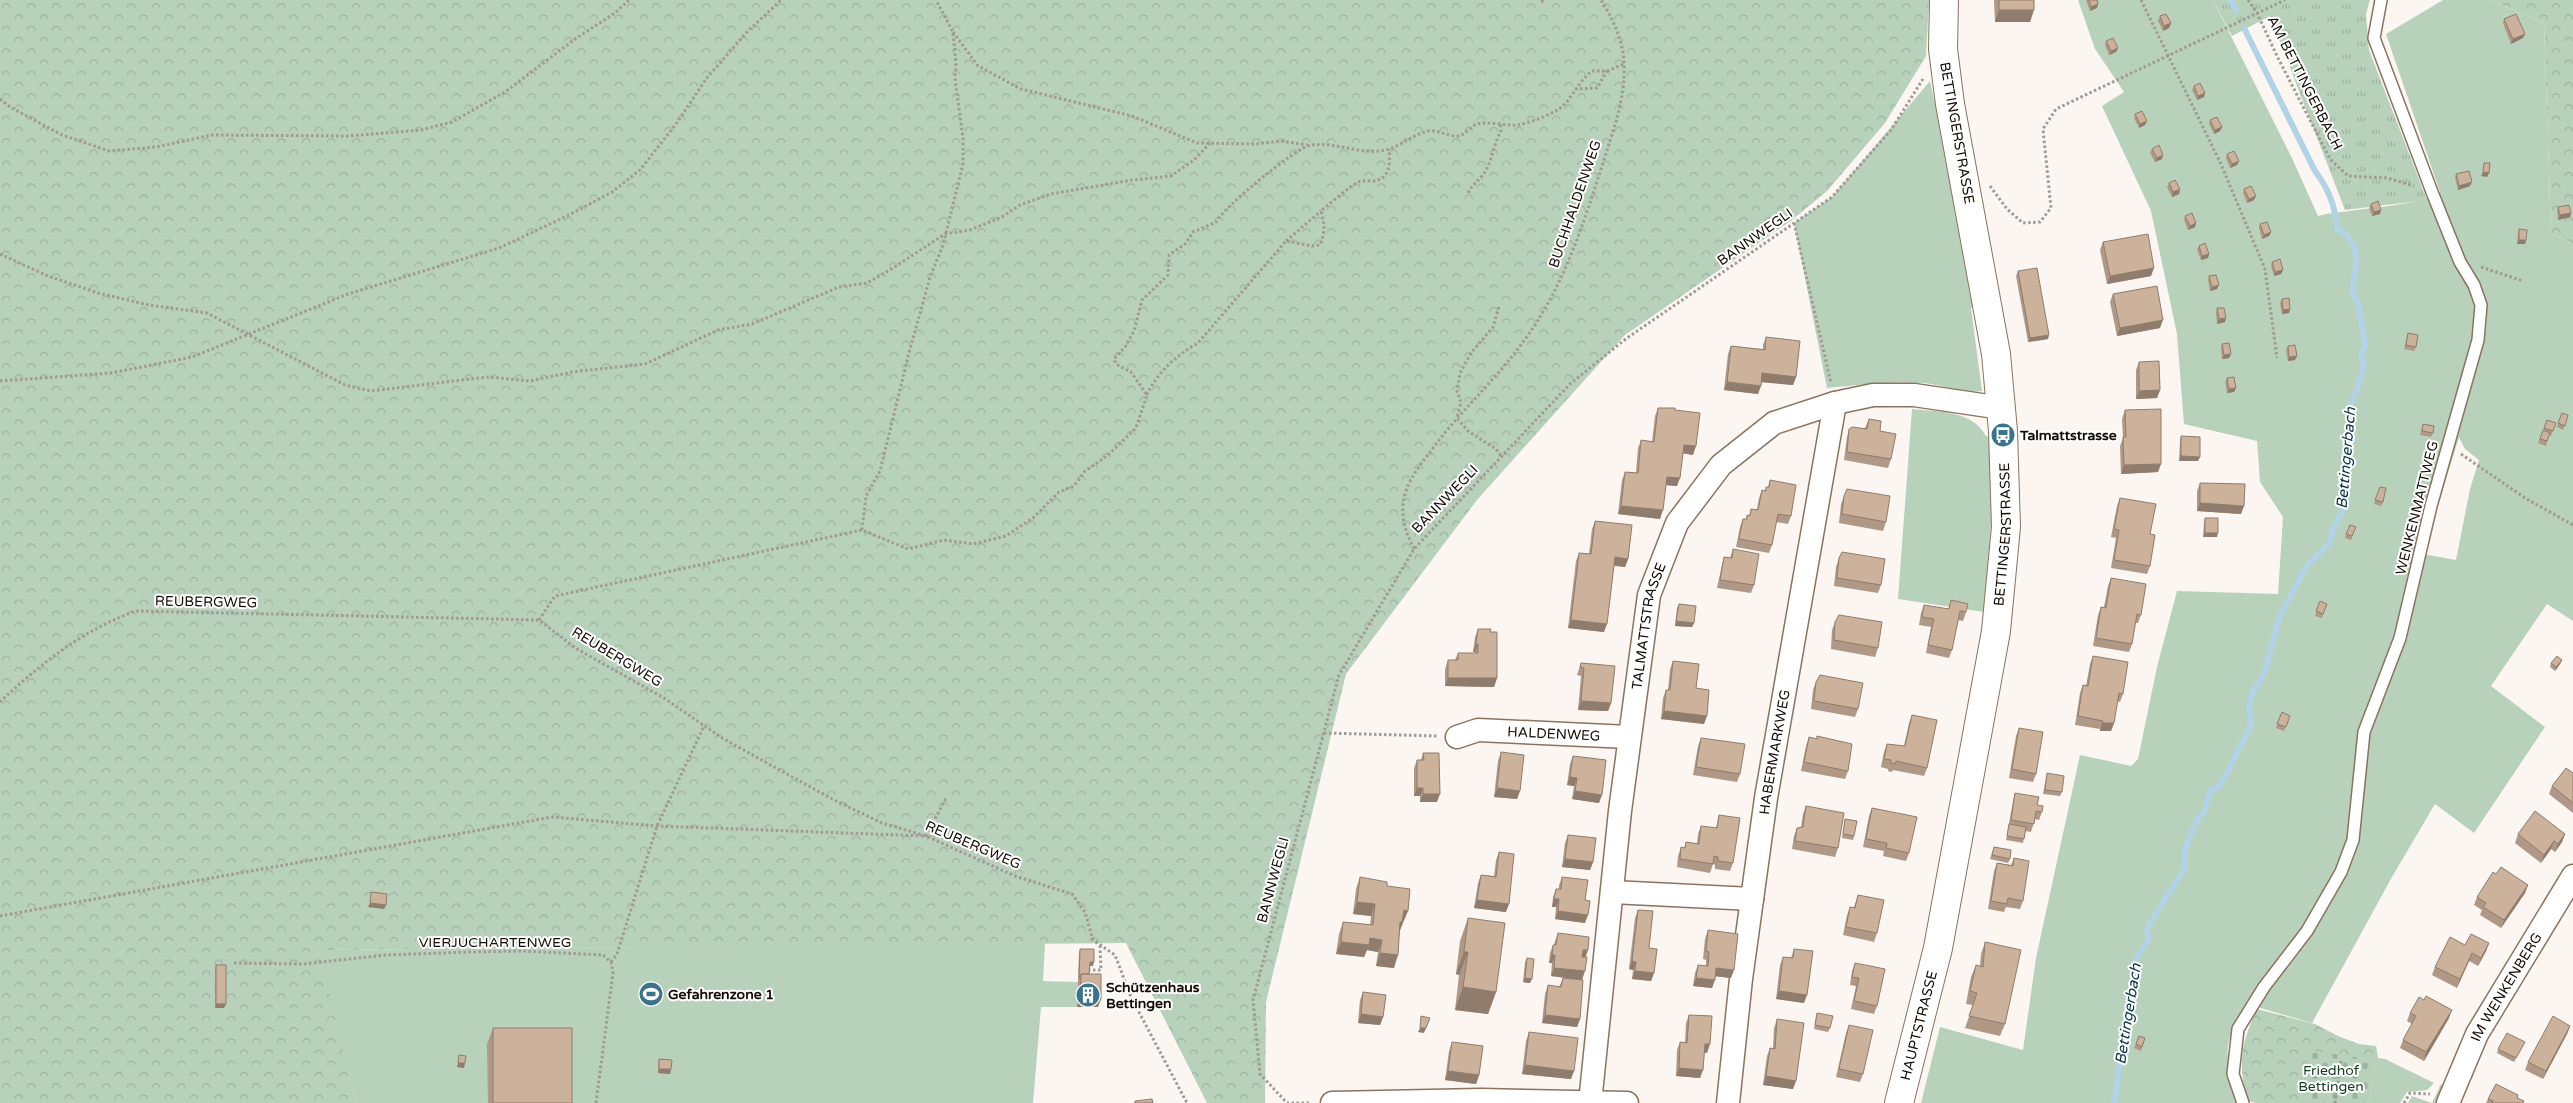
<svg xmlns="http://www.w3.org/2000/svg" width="2573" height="1103" font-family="'Varela Round',sans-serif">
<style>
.green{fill:#b8d1bb;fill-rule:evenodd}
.forest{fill:url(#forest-crowns)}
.cemetery{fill:url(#cemetery-stones)}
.park{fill:url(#park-tufts)}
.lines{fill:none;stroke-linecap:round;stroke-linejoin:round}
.stream{stroke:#b2d3e6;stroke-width:6}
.lane-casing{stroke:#8b735e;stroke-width:14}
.street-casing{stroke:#8b735e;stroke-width:25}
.secondary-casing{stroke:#8b735e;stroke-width:30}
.path{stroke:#a09a94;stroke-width:3;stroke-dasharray:2.5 2.5;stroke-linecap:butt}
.lane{stroke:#fff;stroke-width:11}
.street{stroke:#fff;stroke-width:22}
.secondary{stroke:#fff;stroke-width:28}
.wall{fill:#af9885}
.shaded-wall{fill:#8f7c6c}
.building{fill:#ccb19b;stroke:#8f7c6c}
.labels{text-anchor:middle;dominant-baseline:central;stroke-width:4;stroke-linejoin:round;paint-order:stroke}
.street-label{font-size:14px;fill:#140b05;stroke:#fff}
.poi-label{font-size:14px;font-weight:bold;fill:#140b05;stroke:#fff;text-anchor:start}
.park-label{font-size:14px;fill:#143d1c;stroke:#fff}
.water-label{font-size:15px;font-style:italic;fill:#043246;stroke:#fff}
</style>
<defs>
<pattern id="forest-crowns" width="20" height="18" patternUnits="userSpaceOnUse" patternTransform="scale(1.25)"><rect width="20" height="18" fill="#b8d1bb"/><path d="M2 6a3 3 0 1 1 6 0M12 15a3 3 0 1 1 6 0" fill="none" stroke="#9db29f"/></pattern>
<pattern id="cemetery-stones" width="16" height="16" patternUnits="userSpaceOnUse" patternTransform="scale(1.25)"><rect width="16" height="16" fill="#b8d1bb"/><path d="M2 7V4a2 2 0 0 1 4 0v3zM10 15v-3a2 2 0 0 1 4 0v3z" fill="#9db29f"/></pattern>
<pattern id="park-tufts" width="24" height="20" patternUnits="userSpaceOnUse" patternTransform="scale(1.25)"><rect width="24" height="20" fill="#b8d1bb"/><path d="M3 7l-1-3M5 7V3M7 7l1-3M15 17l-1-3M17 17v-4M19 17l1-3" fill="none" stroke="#9db29f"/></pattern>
</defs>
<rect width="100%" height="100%" fill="#fbf6f1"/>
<path class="green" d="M 2078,0 L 2213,0 L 2291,156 L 2318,216 C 2352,208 2413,208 2440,192 L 2386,34 L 2443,0 L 2490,0 L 2544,23 L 2551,233 L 2573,244 L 2573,621 L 2547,604 L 2491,686 L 2545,727 L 2474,833 L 2435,804 L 2392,877 L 2312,1023 L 2247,1004 C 2220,1039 2226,1063 2236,1103 L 1921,1103 L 1940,1027 L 2023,1050 L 2036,958 L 2080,755 L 2131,766 L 2138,759 L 2157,667 L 2177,591 L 2278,594 L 2283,517 L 2260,482 L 2257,441 L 2184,424 L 2177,334 L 2151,211 L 2102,106 L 2124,92 L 2095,49 ZM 2459,437 L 2465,449 L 2479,460 L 2470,489 L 2456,560 L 2423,554 Z
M 1930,81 L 1979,306 L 1971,308 L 1982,391 C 1958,394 1944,384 1921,383 C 1889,381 1858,385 1827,388 L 1794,223 L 1832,197 Z
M 1912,409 C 1938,412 1972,410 1986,436 L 1993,437 L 1991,523 L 1984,612 L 1898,599 Z
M 1045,943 L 1043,981 L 1078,982 L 1077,1007 L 1041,1007 L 1033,1103 L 356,1103 L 318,950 Z
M 2378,1058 L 2385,1059 L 2434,1083 L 2427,1090 L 2407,1092 L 2400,1103 L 2369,1103 L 2375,1060 Z
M 2441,1084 L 2444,1088 L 2438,1103 L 2408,1103 L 2412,1096 L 2432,1103 Z"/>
<path class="forest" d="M 0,0 L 1929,0 L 1926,56 L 1885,123 L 1827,191 L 1792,220 L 1625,335 L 1477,500 L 1346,674 L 1266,1002 L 1265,1103 L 1207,1103 L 1126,943 L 319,950 L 356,1103 L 0,1103 Z
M 2490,0 L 2573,0 L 2573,244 L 2551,233 L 2544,23 Z
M 2257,1009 L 2315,1024 L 2338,1036 L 2359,1044 L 2376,1046 L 2378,1058 L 2319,1103 L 2255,1103 L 2246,1100 C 2239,1060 2240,1046 2257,1009 Z"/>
<path class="cemetery" d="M 2309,1050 L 2375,1060 L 2369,1103 L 2301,1103 Z"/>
<path class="park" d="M 2213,0 L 2370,0 L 2366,14 L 2369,50 L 2427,200 L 2345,210 L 2270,16 L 2232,36 Z"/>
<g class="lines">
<path class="stream" d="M 2230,0 L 2236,11
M 2114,1103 L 2135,961 L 2148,940 L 2147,928 L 2185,868 L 2185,848 L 2197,820 L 2204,811 L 2211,790 L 2220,786 L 2251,725 L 2249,707 L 2252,694 L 2265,671 L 2279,618 L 2306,567 L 2329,544 L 2334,527 L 2345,506 L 2342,487 L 2351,434 L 2349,408 L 2358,387 L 2364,366 L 2361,354 L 2365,346 L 2358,302 L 2352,292 C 2356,267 2363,242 2337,229 C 2336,208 2328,188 2315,171 L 2245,30"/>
<defs>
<path id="lane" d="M 2243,1103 L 2233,1074 L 2238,1029 L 2264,987 L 2307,931 L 2341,872 L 2353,840 L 2364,732 L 2400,638 L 2431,506 L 2478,340 L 2481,305 L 2474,285 L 2460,262 L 2432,192 L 2374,38 L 2381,0"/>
<g id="street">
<path id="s1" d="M 1457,737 L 1478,730 L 1629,737"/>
<path d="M 1612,892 L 1752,899"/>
<path d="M 1332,1103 L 1481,1100 L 1627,1103"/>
<path id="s2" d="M 1590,1103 L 1620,811 L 1649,595 L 1677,523 L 1721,465 L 1774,423 L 1835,403 L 1873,395 L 1914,395 L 2002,408"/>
<path id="s3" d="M 1728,1103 L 1741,979 L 1766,798 L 1835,403"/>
<path id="s4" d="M 2448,1103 L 2477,1034 L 2573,876"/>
</g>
<g id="secondary">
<path id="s5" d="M 1899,1103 L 1938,948 L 1996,631 L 2006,527 L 2003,431 L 1996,354 L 1950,104 L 1943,49 L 1944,0"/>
</g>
</defs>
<use href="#lane" class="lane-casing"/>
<use href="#street" class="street-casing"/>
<use href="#secondary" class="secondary-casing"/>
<path class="path" d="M 1542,0 L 1543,5
M 2141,0 L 2220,162 L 2265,269 L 2277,358
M 2248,0 L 2257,13 L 2278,58 L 2330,159 L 2348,176 L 2387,178 L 2414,186
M 953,32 L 978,66 L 1021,89 L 1132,116 L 1197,143 L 1256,144 L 1281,141 L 1307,145
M 1575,89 L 1597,88 L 1607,71
M 0,99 L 10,107 L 62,135 L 109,151 L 156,147 L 212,135 L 348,136 L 421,130 L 452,122 L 505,92 L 575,39 L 615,13 L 629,0
M 1990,186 L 2007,209 L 2023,223 L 2040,222 L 2051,208 L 2043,129 L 2056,109 L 2285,0
M 1468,193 C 1473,183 1483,178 1487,168 C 1493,156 1495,141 1501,131 L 1500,123
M 1794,223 L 1831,383
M 1286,241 L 1321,211
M 0,254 L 48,276 L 98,293 L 149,305 L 207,313 L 345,385 L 371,391 L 487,377 L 530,381 L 572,372 L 645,364 L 718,330 L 752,324 L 839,287 L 867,283 L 893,268 L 945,234 L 970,230 L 1002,217 L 1020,205 L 1051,194 L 1132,180 L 1171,176 L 1194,160 L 1211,142
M 2481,267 L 2523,281
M 1499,307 L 1493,327 L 1471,353 L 1460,373 L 1457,391 L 1461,402 L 1457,418 L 1468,431 L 1496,449 L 1502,457
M 0,381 L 111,373 L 192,357 L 348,294 L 499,248 L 571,214 L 612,192 L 640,170 L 676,124 L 706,79 L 746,33 L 781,0
M 1147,395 C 1157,372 1177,355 1198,343 L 1286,241 L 1312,246 L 1320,245 C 1325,233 1325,224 1321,211 C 1325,207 1353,184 1358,182 C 1363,180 1369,181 1374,181 C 1391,178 1390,162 1389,149
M 2461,454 L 2525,498 L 2573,525
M 862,530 L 866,496 L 880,471 L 909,353 L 930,277 L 943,245 L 963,164 L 963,138 L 955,79 L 956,65 L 953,32 L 936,0
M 1414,549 C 1404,529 1399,512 1406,491 C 1411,476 1421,464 1430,452 C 1458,413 1495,381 1523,342 C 1563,289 1583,225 1603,163 C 1613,130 1626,98 1624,63 C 1623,40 1613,19 1601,0
M 539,620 L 555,596 L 862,530 L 908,549 L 944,540 L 973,544 L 1006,536 L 1033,518 L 1059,492 L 1074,486 L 1085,471 L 1107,456 L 1136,428 L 1147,395 L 1131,372 L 1116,364 L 1114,359 L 1125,347 L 1134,331 L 1142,300 L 1168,275 L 1169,255 L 1185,244 L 1193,232 L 1216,222 C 1222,209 1296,147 1311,145 C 1334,142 1356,153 1379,151 C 1397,150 1411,135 1428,131 C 1437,129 1448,137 1458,136 C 1466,135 1470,126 1477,124 C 1486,121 1508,126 1518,125 C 1529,123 1544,117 1554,112 C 1571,104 1576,83 1592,71 L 1607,71 L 1624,64
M 0,702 C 39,665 84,629 136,611 L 539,620 L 577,649 L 664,698 L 722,738 L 834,800 L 882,823 L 926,836 L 1015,876 L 1072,894 L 1085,912 L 1093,940 L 1115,955 L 1131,997 L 1187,1103
M 1324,733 L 1438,736
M 0,916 L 552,817 L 657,826 L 926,836 L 946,798
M 611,962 L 617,954 L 657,826 L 704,726
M 234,963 L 303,964 L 386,955 L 471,952 L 522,951 L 603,955 L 611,962 L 613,973 L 596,1103
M 1088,970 L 1101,970 L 1100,946
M 1309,1103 L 1287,1103 L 1260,1074 L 1253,1000 L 1339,675 L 1414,549 L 1570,384 L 1627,338 L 1832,197 L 1891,130 L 1923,79
M 2335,1103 L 2341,1061
M 2404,1103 L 2410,1093 L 2430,1094"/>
<use href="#lane" class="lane"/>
<use href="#street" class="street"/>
<use href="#secondary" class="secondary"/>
</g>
<path class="wall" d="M 1994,0 L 2034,0 L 2030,22 L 1995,22 Z
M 2086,0 L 2097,0 L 2097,8 L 2090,11 Z
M 2160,16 L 2171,23 L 2169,28 L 2163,31 L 2158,21 Z
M 2504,19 L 2525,34 L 2523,38 L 2511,44 L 2503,23 Z
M 2106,41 L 2116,52 L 2109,55 L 2105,45 Z
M 2194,86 L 2205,93 L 2204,97 L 2197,100 L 2192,90 Z
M 2135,114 L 2145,125 L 2139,128 L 2134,118 Z
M 2210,120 L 2222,127 L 2220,131 L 2214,134 L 2209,124 Z
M 2152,149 L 2162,159 L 2155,162 L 2150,153 Z
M 2227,154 L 2237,165 L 2230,168 L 2226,158 Z
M 2456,174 L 2470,186 L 2458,190 L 2455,178 Z
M 2169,183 L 2180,189 L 2179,194 L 2172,197 L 2167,187 Z
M 2244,189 L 2254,200 L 2247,203 L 2243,193 Z
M 2371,204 L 2380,214 L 2372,216 L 2369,208 Z
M 2558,207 L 2571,213 L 2570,217 L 2558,220 L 2557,211 Z
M 2185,216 L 2196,223 L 2195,227 L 2188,230 L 2184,220 Z
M 2260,224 L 2271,232 L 2269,236 L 2262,239 L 2259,228 Z
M 2519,229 L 2526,240 L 2525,244 L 2517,244 L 2518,233 Z
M 2103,242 L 2151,276 L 2107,284 L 2100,250 Z
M 2199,246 L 2209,254 L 2208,258 L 2201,260 L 2197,250 Z
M 2272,262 L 2283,270 L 2281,274 L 2274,276 L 2271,266 Z
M 2018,271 L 2048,339 L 2028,342 L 2016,276 Z
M 2209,276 L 2217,289 L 2210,291 L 2208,280 Z
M 2113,294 L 2160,328 L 2117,336 L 2110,302 Z
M 2282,299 L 2290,309 L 2289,313 L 2282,314 L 2280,303 Z
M 2217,308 L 2225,322 L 2217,324 L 2216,313 Z
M 2408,333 L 2416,347 L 2414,351 L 2404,349 Z
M 1766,337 L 1796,377 L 1793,385 L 1761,382 L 1758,394 L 1724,390 L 1728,354 L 1731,346 L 1763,349 L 1763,345 Z
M 2222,344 L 2231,354 L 2229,358 L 2222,359 L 2221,348 Z
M 2288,346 L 2297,356 L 2295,360 L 2288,361 L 2286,350 Z
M 2139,362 L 2160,390 L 2157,398 L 2136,399 L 2136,370 Z
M 2227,378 L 2236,388 L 2234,392 L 2227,393 L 2225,382 Z
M 1658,408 L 1675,410 L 1693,455 L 1683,453 L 1677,486 L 1666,485 L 1660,519 L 1618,514 L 1622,480 L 1625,472 L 1636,473 L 1638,448 L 1641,440 L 1652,442 L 1655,416 Z
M 2125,410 L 2158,472 L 2121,474 L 2120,446 L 2123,438 L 2122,419 Z
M 2562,413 L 2568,415 L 2563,430 L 2557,427 Z
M 1869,419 L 1880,431 L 1891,459 L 1888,468 L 1844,460 L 1847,437 L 1849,429 L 1865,428 Z
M 2547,420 L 2556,423 L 2551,436 L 2549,435 L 2546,446 L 2538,443 Z
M 2423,424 L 2433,433 L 2431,437 L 2420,435 Z
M 2181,436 L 2198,461 L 2179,461 L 2180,441 Z
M 1770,480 L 1791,516 L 1788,524 L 1776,522 L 1772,545 L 1769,553 L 1736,547 L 1740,527 L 1743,519 L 1746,519 L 1747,515 L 1749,516 L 1751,509 L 1757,509 L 1759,498 L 1762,490 L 1765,491 L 1766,487 L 1768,487 Z
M 2200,483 L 2241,514 L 2197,511 L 2197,491 Z
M 2380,487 L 2383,502 L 2381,506 L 2374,504 Z
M 1844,496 L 1886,522 L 1883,531 L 1839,523 L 1841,504 Z
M 2120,498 L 2150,566 L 2147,574 L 2111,568 L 2116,538 L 2111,537 L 2117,506 Z
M 2205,518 L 2217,537 L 2203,537 L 2204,522 Z
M 1595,521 L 1628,559 L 1625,567 L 1614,566 L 1604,632 L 1568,628 L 1576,561 L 1579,553 L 1589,554 L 1592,529 Z
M 2350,525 L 2356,527 L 2351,540 L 2345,538 Z
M 1733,549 L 1754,585 L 1751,593 L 1717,588 L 1722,565 L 1724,557 L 1730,558 Z
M 1839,558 L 1881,585 L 1878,593 L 1834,586 L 1836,567 Z
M 2111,578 L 2141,615 L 2138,623 L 2135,623 L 2132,644 L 2129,652 L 2093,646 L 2098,615 L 2101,607 L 2104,607 L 2108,586 Z
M 1951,600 L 1966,612 L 1963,621 L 1958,620 L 1952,650 L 1949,658 L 1926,653 L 1931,627 L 1919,625 L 1921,613 L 1924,605 L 1948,609 Z
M 2320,601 L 2327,604 L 2322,618 L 2315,616 Z
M 1679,604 L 1694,623 L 1692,627 L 1675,626 L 1677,608 Z
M 1835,622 L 1878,648 L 1875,657 L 1831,649 L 1832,630 Z
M 1478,629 L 1490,632 L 1497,678 L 1494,687 L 1445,686 L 1445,669 L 1448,660 L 1455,660 L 1458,653 L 1475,653 L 1475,652 L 1473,652 L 1475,637 Z
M 2093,656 L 2123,694 L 2120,702 L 2117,701 L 2114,723 L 2111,731 L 2100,731 L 2100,729 L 2075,725 L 2080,693 L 2083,685 L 2086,686 L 2090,664 Z
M 2562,660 L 2560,664 L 2555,671 L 2550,667 L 2551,663 Z
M 1673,661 L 1696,688 L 1704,724 L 1661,719 L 1663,698 L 1666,690 L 1668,690 L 1670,669 Z
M 1581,663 L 1611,703 L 1608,711 L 1578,710 L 1581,676 L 1577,675 Z
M 1816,682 L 1858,709 L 1855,717 L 1811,709 L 1813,690 Z
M 2282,712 L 2290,716 L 2284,731 L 2276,728 Z
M 1912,715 L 1927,768 L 1924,776 L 1893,770 L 1892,772 L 1888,771 L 1888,769 L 1881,767 L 1884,752 L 1887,744 L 1904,746 L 1909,723 Z
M 2019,728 L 2036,774 L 2033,782 L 2009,778 L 2016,736 Z
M 1817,736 L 1848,771 L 1845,779 L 1801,771 L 1806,746 L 1809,737 L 1816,739 Z
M 1701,738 L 1740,774 L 1737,782 L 1693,775 L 1698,746 Z
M 1501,752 L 1520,791 L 1517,799 L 1494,797 L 1498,761 Z
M 1423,753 L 1437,802 L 1420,802 L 1420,796 L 1414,796 L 1414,768 L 1417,760 L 1421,760 Z
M 1573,756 L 1599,803 L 1572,799 L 1574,786 L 1567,785 L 1570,764 Z
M 2047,773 L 2062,792 L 2060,796 L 2043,794 L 2046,778 Z
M 2573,773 L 2573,813 L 2549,794 L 2552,786 Z
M 2015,793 L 2037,805 L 2042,812 L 2039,820 L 2035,819 L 2031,832 L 2025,831 L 2023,843 L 2006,840 L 2013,801 Z
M 1806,806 L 1838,848 L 1835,857 L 1792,849 L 1794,836 L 1797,828 L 1801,827 L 1803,814 Z
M 1872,808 L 1909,853 L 1906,861 L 1883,856 L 1884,851 L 1863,847 L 1869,816 Z
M 1719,815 L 1733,863 L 1730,871 L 1715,869 L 1715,865 L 1713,864 L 1710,873 L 1677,867 L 1678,856 L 1681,847 L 1684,848 L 1686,842 L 1697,844 L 1698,834 L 1701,826 L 1716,828 Z
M 1845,819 L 1854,836 L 1853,840 L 1842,838 Z
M 2518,834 L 2565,834 L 2562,842 L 2555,852 L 2551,849 L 2541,863 L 2515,843 Z
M 1568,835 L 1593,862 L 1590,870 L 1562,867 L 1565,843 Z
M 1994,847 L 2010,859 L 2008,863 L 1990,859 Z
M 1499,852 L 1506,912 L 1474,908 L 1478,883 L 1481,875 L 1494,876 L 1496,860 Z
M 2014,858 L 2023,901 L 2020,909 L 2006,907 L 2004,912 L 1988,909 L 1994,871 L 1997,863 L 2011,865 Z
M 2496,874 L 2528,885 L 2525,893 L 2501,928 L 2480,915 L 2482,910 L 2474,905 L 2477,897 Z
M 1360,877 L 1387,886 L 1403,923 L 1402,923 L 1400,930 L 1394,968 L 1376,966 L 1378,952 L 1367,950 L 1364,957 L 1336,954 L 1339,934 L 1343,922 L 1370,925 L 1371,916 L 1353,914 L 1356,889 Z
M 1562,877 L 1585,900 L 1585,923 L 1555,919 L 1556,907 L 1552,907 L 1553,897 L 1556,889 L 1559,889 L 1559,885 Z
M 1858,895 L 1877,933 L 1874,942 L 1843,935 L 1847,915 L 1850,907 L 1854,907 Z
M 1638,910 L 1649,948 L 1654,973 L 1651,981 L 1632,979 L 1633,970 L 1629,969 L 1635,918 Z
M 1468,918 L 1496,992 L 1488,1014 L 1455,1010 L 1459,975 L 1456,974 L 1460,941 Z
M 1708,930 L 1731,978 L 1715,976 L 1712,988 L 1693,986 L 1695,973 L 1698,965 L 1706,966 L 1706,960 L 1703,959 L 1705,939 Z
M 1558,933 L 1585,957 L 1582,980 L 1551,976 L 1552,963 L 1549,963 L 1550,953 L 1553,945 L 1554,945 L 1555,941 Z
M 1985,942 L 2005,1024 L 2000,1036 L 1965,1028 L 1973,1005 L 1966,1004 L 1971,977 L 1976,965 L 1980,966 L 1981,954 Z
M 2489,943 L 2486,951 L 2478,966 L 2469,961 L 2457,988 L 2432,975 L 2435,967 L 2465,945 Z
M 1080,949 L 1093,966 L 1090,966 L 1089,974 L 1101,999 L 1098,1007 L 1077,1007 L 1079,953 Z
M 1794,949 L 1804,1003 L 1776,999 L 1780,965 L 1783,957 L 1791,958 Z
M 1527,958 L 1530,983 L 1523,982 L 1525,962 Z
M 1855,963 L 1877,1006 L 1874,1014 L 1851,1009 L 1856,986 L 1850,985 L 1852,971 Z
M 216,965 L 224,1008 L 215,1008 L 215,969 Z
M 1563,978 L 1580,1019 L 1577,1027 L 1542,1023 L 1545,994 L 1548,985 L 1559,987 Z
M 1363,992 L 1383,1017 L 1380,1025 L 1358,1023 L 1360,1000 Z
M 1817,1013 L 1830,1028 L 1828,1032 L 1814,1029 Z
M 2410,1013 L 2449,1018 L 2424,1061 L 2400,1048 L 2403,1040 L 2412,1024 L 2407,1021 Z
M 1689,1015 L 1707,1053 L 1704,1052 L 1700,1078 L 1676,1076 L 1677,1050 L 1680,1042 L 1685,1042 L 1686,1023 Z
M 1777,1019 L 1793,1089 L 1763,1085 L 1767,1056 L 1770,1048 L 1773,1048 L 1774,1028 Z
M 1849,1025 L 1863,1074 L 1860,1082 L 1836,1077 L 1846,1033 Z
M 2570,1026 L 2567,1034 L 2543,1079 L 2525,1070 L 2528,1062 Z
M 493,1028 L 572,1103 L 488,1103 L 487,1044 Z
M 1529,1032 L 1571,1079 L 1522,1074 L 1526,1041 Z
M 2139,1036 L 2145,1038 L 2141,1051 L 2134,1048 Z
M 1452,1042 L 1479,1075 L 1476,1084 L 1445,1080 L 1449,1051 Z
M 2525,1042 L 2514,1062 L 2497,1053 L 2498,1049 Z
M 659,1059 L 671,1069 L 670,1074 L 658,1073 L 658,1064 Z
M 2518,1095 L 2517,1098 L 2523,1103 L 2486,1103 L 2488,1099 Z"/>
<path class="shaded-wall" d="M 2098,4 L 2097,8 L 2090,11 L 2091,7 Z
M 1999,10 L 2034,10 L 2030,22 L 1995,22 Z
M 2171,23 L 2169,28 L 2163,31 L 2164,26 Z
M 2525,34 L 2523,38 L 2511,44 L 2513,39 Z
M 2118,48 L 2116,52 L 2109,55 L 2111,51 Z
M 2205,93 L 2204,97 L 2197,100 L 2198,96 Z
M 2147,121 L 2145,125 L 2139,128 L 2140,124 Z
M 2222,127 L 2220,131 L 2214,134 L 2215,130 Z
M 2163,155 L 2162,159 L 2155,162 L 2157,158 Z
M 2239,161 L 2237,165 L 2230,168 L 2232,164 Z
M 2483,172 L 2489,173 L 2487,177 L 2481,176 Z
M 2472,182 L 2470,186 L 2458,190 L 2459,186 Z
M 2180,189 L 2179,194 L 2172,197 L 2173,192 Z
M 2256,196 L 2254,200 L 2247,203 L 2249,199 Z
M 2381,210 L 2380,214 L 2372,216 L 2374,212 Z
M 2571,213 L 2570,217 L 2558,220 L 2560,215 Z
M 2196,223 L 2195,227 L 2188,230 L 2190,226 Z
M 2271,232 L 2269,236 L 2262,239 L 2264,235 Z
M 2519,240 L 2526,240 L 2525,244 L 2517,244 Z
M 2209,254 L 2208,258 L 2201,260 L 2202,256 Z
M 2154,268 L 2151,276 L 2107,284 L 2110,276 Z
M 2283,270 L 2281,274 L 2274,276 L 2275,272 Z
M 2219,285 L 2217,289 L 2210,291 L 2212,287 Z
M 2290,309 L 2289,313 L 2282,314 L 2283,310 Z
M 2226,318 L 2225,322 L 2217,324 L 2219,319 Z
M 2163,320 L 2160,328 L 2117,336 L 2120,328 Z
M 2049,335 L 2048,339 L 2028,342 L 2030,338 Z
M 2231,354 L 2229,358 L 2222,359 L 2224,355 Z
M 2297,356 L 2295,360 L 2288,361 L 2289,357 Z
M 1762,373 L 1796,377 L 1793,385 L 1759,382 Z
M 1727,382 L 1761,386 L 1758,394 L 1724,390 Z
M 2236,388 L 2234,392 L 2227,393 L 2229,389 Z
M 2160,390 L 2157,398 L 2136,399 L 2139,391 Z
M 1684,445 L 1696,446 L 1693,455 L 1681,453 Z
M 2181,456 L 2200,457 L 2198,461 L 2179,461 Z
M 2161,464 L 2158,472 L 2121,474 L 2124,465 Z
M 1667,477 L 1680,478 L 1677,486 L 1664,485 Z
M 2200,503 L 2244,506 L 2241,514 L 2197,511 Z
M 1621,506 L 1663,510 L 1660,519 L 1618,514 Z
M 2205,533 L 2218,533 L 2217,537 L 2203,537 Z
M 1615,557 L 1628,559 L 1625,567 L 1612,565 Z
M 1571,620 L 1607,624 L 1604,632 L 1568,628 Z
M 1676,621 L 1694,623 L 1692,627 L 1675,626 Z
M 1476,644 L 1478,644 L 1475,652 L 1473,652 Z
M 2562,660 L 2560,664 L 2555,671 L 2556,667 Z
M 1448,678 L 1497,678 L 1494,687 L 1445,686 Z
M 1581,701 L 1611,703 L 1608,711 L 1578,710 Z
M 1664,711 L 1707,716 L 1704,724 L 1661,719 Z
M 2102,723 L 2114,723 L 2111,731 L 2100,731 Z
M 1570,777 L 1577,778 L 1574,786 L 1567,785 Z
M 1417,788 L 1423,788 L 1420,796 L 1414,796 Z
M 1497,788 L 1520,791 L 1517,799 L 1494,797 Z
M 1575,791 L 1602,795 L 1599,803 L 1572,799 Z
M 1423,794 L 1440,794 L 1437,802 L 1420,802 Z
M 2565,834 L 2562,842 L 2555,852 L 2558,844 Z
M 2554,841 L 2551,849 L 2541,863 L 2544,855 Z
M 1565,859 L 1593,862 L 1590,870 L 1562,867 Z
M 2528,885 L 2525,893 L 2501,928 L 2504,920 Z
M 1554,899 L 1559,899 L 1556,907 L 1552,907 Z
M 1477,900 L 1509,904 L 1506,912 L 1474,908 Z
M 1357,902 L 1375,904 L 1371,916 L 1353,914 Z
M 370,903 L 386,905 L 384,909 L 368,907 Z
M 1404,910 L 1408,911 L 1398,935 L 1396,934 Z
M 1558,911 L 1588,915 L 1585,923 L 1555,919 Z
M 1370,938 L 1382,940 L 1378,952 L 1367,950 L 1364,957 L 1336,954 L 1341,942 Z
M 2489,943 L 2486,951 L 2478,966 L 2481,958 Z
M 1583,950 L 1588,950 L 1585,959 L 1580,958 Z
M 1464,952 L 1468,952 L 1459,975 L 1456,974 Z
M 1380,953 L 1398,955 L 1394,968 L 1376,966 Z
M 2472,953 L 2469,961 L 2457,988 L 2460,979 Z
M 1552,955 L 1555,955 L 1552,963 L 1549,963 Z
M 1632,961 L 1636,962 L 1633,970 L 1629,969 Z
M 1090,962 L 1094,962 L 1093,966 L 1088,966 Z
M 1554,968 L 1585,971 L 1582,980 L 1551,976 Z
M 1716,968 L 1734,970 L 1731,978 L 1713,976 Z
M 1635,971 L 1654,973 L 1651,981 L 1632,979 Z
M 1525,978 L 1532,979 L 1530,983 L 1523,982 Z
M 1696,978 L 1715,980 L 1712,988 L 1693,986 Z
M 1463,987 L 1496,992 L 1488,1014 L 1455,1010 Z
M 1779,991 L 1807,995 L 1804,1003 L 1776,999 Z
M 1080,998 L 1101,999 L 1098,1007 L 1077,1007 Z
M 216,1004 L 226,1004 L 224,1008 L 215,1008 Z
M 2452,1010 L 2449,1018 L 2424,1061 L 2426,1052 Z
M 1361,1014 L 1383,1017 L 1380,1025 L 1358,1023 Z
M 1545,1015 L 1580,1019 L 1577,1027 L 1542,1023 Z
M 1430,1018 L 1424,1033 L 1418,1032 L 1420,1028 Z
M 2570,1026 L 2567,1034 L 2543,1079 L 2546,1071 Z
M 1705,1044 L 1710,1044 L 1707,1053 L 1702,1052 Z
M 458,1063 L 465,1063 L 464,1068 L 457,1067 Z
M 1525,1065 L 1574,1071 L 1571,1079 L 1522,1074 Z
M 1679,1068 L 1703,1070 L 1700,1078 L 1676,1076 Z
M 659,1069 L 671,1069 L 670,1074 L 658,1073 Z
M 1448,1071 L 1479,1075 L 1476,1084 L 1445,1080 Z
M 1766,1076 L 1796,1081 L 1793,1089 L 1763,1085 Z"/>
<path class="building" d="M 1999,0 L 2034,0 L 2034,10 L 1999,10 Z
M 2089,0 L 2097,0 L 2098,4 L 2091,7 Z
M 2166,14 L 2171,23 L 2164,26 L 2160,16 Z
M 2516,14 L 2525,34 L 2513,39 L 2504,19 Z
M 2113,38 L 2118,48 L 2111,51 L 2106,41 Z
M 2200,83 L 2205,93 L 2198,96 L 2194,86 Z
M 2142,111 L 2147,121 L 2140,124 L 2135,114 Z
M 2217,117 L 2222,127 L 2215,130 L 2210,120 Z
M 2159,145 L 2163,155 L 2157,158 L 2152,149 Z
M 2234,151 L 2239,161 L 2232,164 L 2227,154 Z
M 2484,163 L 2490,163 L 2489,173 L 2483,172 Z
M 2469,171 L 2472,182 L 2459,186 L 2456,174 Z
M 2175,180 L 2180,189 L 2173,192 L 2169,183 Z
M 2251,186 L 2256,196 L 2249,199 L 2244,189 Z
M 2378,201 L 2381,210 L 2374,212 L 2371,204 Z
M 2569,205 L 2571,213 L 2560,215 L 2558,207 Z
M 2192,213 L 2196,223 L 2190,226 L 2185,216 Z
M 2267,222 L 2271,232 L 2264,235 L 2260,224 Z
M 2519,229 L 2527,230 L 2526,240 L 2519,240 Z
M 2148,234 L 2154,268 L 2110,276 L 2103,242 Z
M 2205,243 L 2209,254 L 2202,256 L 2199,246 Z
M 2280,259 L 2283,270 L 2275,272 L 2272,262 Z
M 2037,268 L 2049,335 L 2030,338 L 2018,271 Z
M 2216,275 L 2219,285 L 2212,287 L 2209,276 Z
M 2157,286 L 2163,320 L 2120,328 L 2113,294 Z
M 2289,298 L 2290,309 L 2283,310 L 2282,299 Z
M 2217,308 L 2224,308 L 2226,318 L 2219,319 Z
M 2408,333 L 2418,335 L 2416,347 L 2406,345 Z
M 1766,337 L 1800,341 L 1796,377 L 1762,373 L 1761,386 L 1727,382 L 1731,346 L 1765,350 Z
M 2229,343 L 2231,354 L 2224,355 L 2222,344 Z
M 2295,345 L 2297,356 L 2289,357 L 2288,346 Z
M 2159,361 L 2160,390 L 2139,391 L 2139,362 Z
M 2234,377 L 2236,388 L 2229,389 L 2227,378 Z
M 1658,408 L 1675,408 L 1675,410 L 1700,413 L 1696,446 L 1684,445 L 1680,478 L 1667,477 L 1663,510 L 1621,506 L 1625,472 L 1638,473 L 1641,440 L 1654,442 Z
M 2161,409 L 2161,464 L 2124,465 L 2123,437 L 2126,437 L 2125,410 Z
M 2562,413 L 2568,415 L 2565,426 L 2558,423 Z
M 1869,419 L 1881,421 L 1880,431 L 1896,434 L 1891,459 L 1847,452 L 1849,429 L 1852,427 L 1867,429 Z
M 2547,420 L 2556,423 L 2553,431 L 2544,428 Z
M 2423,424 L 2434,426 L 2433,433 L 2422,431 Z
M 2543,430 L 2550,433 L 2547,441 L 2540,439 Z
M 2181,436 L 2200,437 L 2200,457 L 2181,456 Z
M 1770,480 L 1796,485 L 1791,516 L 1778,514 L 1772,545 L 1739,539 L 1743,519 L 1747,519 L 1747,515 L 1750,516 L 1751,509 L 1758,510 L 1762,490 L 1766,491 L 1766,487 L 1769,487 Z
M 2200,483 L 2245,484 L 2244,506 L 2200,503 Z
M 2380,487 L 2386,488 L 2383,502 L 2375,500 Z
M 1847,489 L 1890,496 L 1886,522 L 1842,514 L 1844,496 Z
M 2120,498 L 2156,504 L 2150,534 L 2155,535 L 2150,566 L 2114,560 L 2119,530 L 2114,529 Z
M 2205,518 L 2218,518 L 2218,533 L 2205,533 Z
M 1595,521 L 1632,525 L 1628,559 L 1615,557 L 1607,624 L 1571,620 L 1579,553 L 1591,554 Z
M 2350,525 L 2356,527 L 2352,536 L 2346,534 Z
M 1733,549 L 1759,554 L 1754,585 L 1720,580 L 1724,557 L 1732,558 Z
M 1842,552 L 1885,559 L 1881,585 L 1837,578 L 1839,558 Z
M 2111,578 L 2146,584 L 2141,615 L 2137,614 L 2132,644 L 2096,638 L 2101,607 L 2106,608 Z
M 1951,600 L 1968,604 L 1966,612 L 1960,611 L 1952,650 L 1928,645 L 1934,619 L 1922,617 L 1924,605 L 1949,609 Z
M 2320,601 L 2327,604 L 2323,614 L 2316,611 Z
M 1679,604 L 1696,606 L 1694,623 L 1676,621 Z
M 1839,615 L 1882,622 L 1878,648 L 1834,640 L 1835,622 Z
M 1478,629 L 1491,629 L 1490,632 L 1497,632 L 1497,678 L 1448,678 L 1448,660 L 1458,660 L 1458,653 L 1478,653 L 1478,644 L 1476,644 Z
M 2093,656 L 2128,662 L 2123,694 L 2119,693 L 2114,723 L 2102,723 L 2103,721 L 2078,716 L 2083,685 L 2088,686 Z
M 2557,656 L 2562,660 L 2556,667 L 2551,663 Z
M 1673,661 L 1699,664 L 1696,688 L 1709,690 L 1707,716 L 1664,711 L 1666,690 L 1670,690 Z
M 1581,663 L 1615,666 L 1611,703 L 1581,701 L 1584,668 L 1580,667 Z
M 1820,675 L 1863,683 L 1858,709 L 1814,701 L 1816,682 Z
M 2282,712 L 2290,716 L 2286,727 L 2277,724 Z
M 1912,715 L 1937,720 L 1927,768 L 1896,761 L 1895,764 L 1891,763 L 1891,760 L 1884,759 L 1887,744 L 1905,746 Z
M 2019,728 L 2043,732 L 2036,774 L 2012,769 Z
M 1817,736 L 1852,744 L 1848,771 L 1804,762 L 1809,737 L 1817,739 Z
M 1701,738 L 1745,744 L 1740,774 L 1696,767 Z
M 1501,752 L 1524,755 L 1520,791 L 1497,788 Z
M 1423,753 L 1439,753 L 1440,794 L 1423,794 L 1423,788 L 1417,788 L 1417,760 L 1424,760 Z
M 1573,756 L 1606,760 L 1602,795 L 1575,791 L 1577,778 L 1570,777 Z
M 2566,768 L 2573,773 L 2573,803 L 2552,786 Z
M 2047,773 L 2064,776 L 2062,792 L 2045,790 Z
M 2015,793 L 2039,797 L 2037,805 L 2043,806 L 2042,812 L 2036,811 L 2034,824 L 2011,820 Z
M 1806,806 L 1844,813 L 1838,848 L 1795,841 L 1797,828 L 1803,827 Z
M 1872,808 L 1917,817 L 1909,853 L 1886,848 L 1887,843 L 1866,839 Z
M 2535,811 L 2565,834 L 2558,844 L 2554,841 L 2544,855 L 2518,834 Z
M 1719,815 L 1740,818 L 1733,863 L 1718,861 L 1718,857 L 1714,856 L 1713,864 L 1680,859 L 1681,847 L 1685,848 L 1686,842 L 1699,844 L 1701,826 L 1717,828 Z
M 1845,819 L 1857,821 L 1854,836 L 1843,834 Z
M 2009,824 L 2026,827 L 2024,839 L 2007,836 Z
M 1568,835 L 1596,838 L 1593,862 L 1565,859 Z
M 1994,847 L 2011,850 L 2010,859 L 1992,855 Z
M 1499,852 L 1514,854 L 1509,904 L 1477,900 L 1481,875 L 1496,877 Z
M 2014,858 L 2029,861 L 2023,901 L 2008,898 L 2007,904 L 1991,901 L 1997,863 L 2013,866 Z
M 2501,867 L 2528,885 L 2504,920 L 2483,907 L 2486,903 L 2477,897 L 2493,872 L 2496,874 Z
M 1360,877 L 1387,882 L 1387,886 L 1410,889 L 1408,911 L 1404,910 L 1402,922 L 1400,922 L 1398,955 L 1380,953 L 1382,940 L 1370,938 L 1369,945 L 1341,942 L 1343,922 L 1373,925 L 1375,904 L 1357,902 Z
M 1562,877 L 1588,880 L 1585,900 L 1590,901 L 1588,915 L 1558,911 L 1559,899 L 1554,899 L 1556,889 L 1561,889 Z
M 371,892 L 387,894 L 386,905 L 370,903 Z
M 1858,895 L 1884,900 L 1877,933 L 1846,927 L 1850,907 L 1855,908 Z
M 1638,910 L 1653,911 L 1649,948 L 1657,949 L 1654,973 L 1635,971 L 1636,962 L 1632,961 Z
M 1468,918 L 1505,923 L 1496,992 L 1463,987 L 1468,952 L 1464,952 Z
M 1708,930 L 1738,934 L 1734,970 L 1716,968 L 1715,980 L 1696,978 L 1698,965 L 1708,966 L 1709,952 L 1706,951 Z
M 1558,933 L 1589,937 L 1588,950 L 1583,950 L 1582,957 L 1587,957 L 1585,971 L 1554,968 L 1555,955 L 1552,955 L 1553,945 L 1556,945 Z
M 2471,934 L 2489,943 L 2481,958 L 2472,953 L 2460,979 L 2435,967 L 2450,937 L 2465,945 Z
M 1985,942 L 2021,950 L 2005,1024 L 1969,1016 L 1977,993 L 1970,991 L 1976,965 L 1983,967 Z
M 1080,949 L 1094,949 L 1094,962 L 1090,962 L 1089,974 L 1081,974 L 1079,978 Z
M 1794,949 L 1813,951 L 1807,995 L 1779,991 L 1783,957 L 1793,958 Z
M 1527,958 L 1534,959 L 1532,979 L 1525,978 Z
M 1855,963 L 1885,969 L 1877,1006 L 1854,1001 L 1859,978 L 1852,977 Z
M 216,965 L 226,965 L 226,1004 L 216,1004 Z
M 1081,974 L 1101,974 L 1101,999 L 1080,998 Z
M 1563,978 L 1583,980 L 1580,1019 L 1545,1015 L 1548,985 L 1561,987 Z
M 1363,992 L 1386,995 L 1383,1017 L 1361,1014 Z
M 2426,996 L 2452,1010 L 2426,1052 L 2403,1040 L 2416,1016 L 2410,1013 L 2419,997 L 2424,1000 Z
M 1817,1013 L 1833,1016 L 1830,1028 L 1815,1025 Z
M 1689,1015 L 1712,1016 L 1710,1044 L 1705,1044 L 1703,1070 L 1679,1068 L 1680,1042 L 1687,1043 Z
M 1421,1016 L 1430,1018 L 1426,1028 L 1420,1028 Z
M 2553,1016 L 2570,1026 L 2546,1071 L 2528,1062 Z
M 1777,1019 L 1804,1023 L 1796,1081 L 1766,1076 L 1770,1048 L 1775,1049 Z
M 1849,1025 L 1873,1030 L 1863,1074 L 1839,1069 Z
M 493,1028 L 572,1028 L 572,1103 L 493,1103 Z
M 1529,1032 L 1578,1038 L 1574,1071 L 1525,1065 Z
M 2507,1033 L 2525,1042 L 2516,1058 L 2498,1049 Z
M 2139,1036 L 2145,1038 L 2142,1047 L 2136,1044 Z
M 1452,1042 L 1483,1046 L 1479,1075 L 1448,1071 Z
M 459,1055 L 466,1056 L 465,1063 L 458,1063 Z
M 659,1059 L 672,1060 L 671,1069 L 659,1069 Z
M 2496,1084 L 2518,1095 L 2517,1098 L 2524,1101 L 2523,1103 L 2493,1103 L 2493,1101 L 2488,1099 Z
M 1152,1099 L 1153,1103 L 1135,1103 L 1135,1101 Z"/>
<defs>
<symbol id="bus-disc" viewBox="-11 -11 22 22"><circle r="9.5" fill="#39748c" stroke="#fff"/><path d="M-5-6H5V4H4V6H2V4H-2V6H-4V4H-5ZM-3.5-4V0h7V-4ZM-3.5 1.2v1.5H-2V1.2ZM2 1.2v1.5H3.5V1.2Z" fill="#fff"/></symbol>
<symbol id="stadium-disc" viewBox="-11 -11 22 22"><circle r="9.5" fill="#39748c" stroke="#fff"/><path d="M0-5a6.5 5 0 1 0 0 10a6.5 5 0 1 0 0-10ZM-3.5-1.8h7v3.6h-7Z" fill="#fff"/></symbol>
<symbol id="building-disc" viewBox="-11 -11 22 22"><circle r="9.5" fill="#39748c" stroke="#fff"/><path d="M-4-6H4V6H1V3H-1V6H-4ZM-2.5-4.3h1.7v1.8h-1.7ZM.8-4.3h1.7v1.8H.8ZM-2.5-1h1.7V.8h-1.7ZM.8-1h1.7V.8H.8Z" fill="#fff"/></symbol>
</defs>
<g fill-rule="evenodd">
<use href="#bus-disc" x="1989" y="421" width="28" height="28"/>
<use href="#stadium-disc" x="637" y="980" width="28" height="28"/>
<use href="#building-disc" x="1074" y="981" width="28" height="28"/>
</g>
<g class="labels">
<g class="street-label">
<text transform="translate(2305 83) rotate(63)">AM BETTINGERBACH</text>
<text transform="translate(1957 133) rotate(80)">BETTINGERSTRASSE</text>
<text transform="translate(1575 204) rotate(-71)">BUCHHALDENWEG</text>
<text transform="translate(1755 237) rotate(-35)">BANNWEGLI</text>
<text transform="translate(1445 499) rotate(-46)">BANNWEGLI</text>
<text transform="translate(2417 508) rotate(-76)">WENKENMATTWEG</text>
<text stroke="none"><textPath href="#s5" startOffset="579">BETTINGERSTRASSE</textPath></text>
<text transform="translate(206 602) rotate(1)">REUBERGWEG</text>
<text stroke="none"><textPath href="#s2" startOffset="481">TALMATTSTRASSE</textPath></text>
<text transform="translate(617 657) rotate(31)">REUBERGWEG</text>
<text stroke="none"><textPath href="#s1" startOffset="98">HALDENWEG</textPath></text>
<text stroke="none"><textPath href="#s3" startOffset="354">HABERMARKWEG</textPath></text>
<text transform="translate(973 845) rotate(23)">REUBERGWEG</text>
<text transform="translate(1273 880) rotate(-75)">BANNWEGLI</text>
<text x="495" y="942">VIERJUCHARTENWEG</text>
<text stroke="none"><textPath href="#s4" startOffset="130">IM WENKENBERG</textPath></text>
<text stroke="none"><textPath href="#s5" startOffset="80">HAUPTSTRASSE</textPath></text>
</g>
<g class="poi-label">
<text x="2020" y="435">Talmattstrasse</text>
<text x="1106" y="987">Schützenhaus<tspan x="1106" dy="16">Bettingen</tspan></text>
<text x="668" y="994">Gefahrenzone 1</text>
</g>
<g class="park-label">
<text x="2331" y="1070">Friedhof<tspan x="2331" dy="16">Bettingen</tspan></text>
</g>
<g class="water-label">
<text transform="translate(2346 458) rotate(-85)">Bettingerbach</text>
<text transform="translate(2128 1014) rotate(-81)">Bettingerbach</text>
</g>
</g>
</svg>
